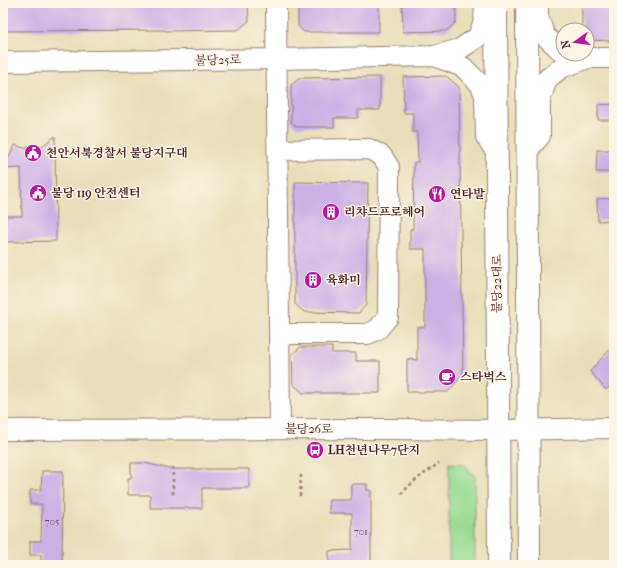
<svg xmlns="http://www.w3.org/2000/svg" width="617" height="568" font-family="'IM FELL French Canon','Noto Serif KR',serif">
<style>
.green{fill:#99db92;stroke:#727d5e}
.building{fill:#cbb1e6}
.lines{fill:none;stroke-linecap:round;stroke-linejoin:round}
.minor-casing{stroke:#997f72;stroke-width:22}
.major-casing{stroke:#997f72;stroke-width:24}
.path{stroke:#997f72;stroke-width:2.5;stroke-dasharray:3 3;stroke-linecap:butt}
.minor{stroke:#fff;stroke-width:20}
.major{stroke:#fff;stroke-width:22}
.labels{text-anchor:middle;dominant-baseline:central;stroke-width:3;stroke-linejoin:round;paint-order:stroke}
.number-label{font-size:10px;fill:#6a445a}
.street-label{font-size:12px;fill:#4a1f2b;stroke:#fcf5e5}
.poi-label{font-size:12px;font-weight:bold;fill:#4a1f2b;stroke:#fcf5e5;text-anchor:start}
</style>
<rect width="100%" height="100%" fill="#fcf5e5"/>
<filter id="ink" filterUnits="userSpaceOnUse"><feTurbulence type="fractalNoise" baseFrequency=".025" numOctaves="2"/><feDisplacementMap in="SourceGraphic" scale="8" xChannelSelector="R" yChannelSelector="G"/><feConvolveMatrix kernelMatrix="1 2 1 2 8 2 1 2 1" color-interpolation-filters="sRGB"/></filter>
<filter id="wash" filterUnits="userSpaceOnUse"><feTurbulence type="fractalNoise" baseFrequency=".012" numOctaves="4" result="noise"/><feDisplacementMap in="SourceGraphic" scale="16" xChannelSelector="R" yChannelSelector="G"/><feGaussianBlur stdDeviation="0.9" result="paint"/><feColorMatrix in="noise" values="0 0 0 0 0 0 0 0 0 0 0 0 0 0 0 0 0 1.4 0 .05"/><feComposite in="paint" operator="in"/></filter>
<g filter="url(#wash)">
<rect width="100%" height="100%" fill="#e8dfba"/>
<path class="green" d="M 449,463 L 464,464 L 475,477 L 475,565 L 449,565 Z"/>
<g id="blocks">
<path class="building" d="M 3,3 L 248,3 L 249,21 L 238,30 L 165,31 L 165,30 L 3,31 Z
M 298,3 L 379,3 L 379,32 L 304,32 L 298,26 Z
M 402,3 L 456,3 L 456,22 L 446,31 L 403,32 Z
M 582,3 L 614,3 L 614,41 L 587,40 L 587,30 L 582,30 Z
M 446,76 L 459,87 L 463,374 L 448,392 L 407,392 L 407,359 L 417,360 L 417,327 L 425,327 L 425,249 L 410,249 L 410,229 L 413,229 L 414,162 L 418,162 L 417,132 L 413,132 L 413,113 L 404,113 L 403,77 Z
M 380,77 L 380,110 L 358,110 L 358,118 L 334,118 L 334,127 L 297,127 L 291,122 L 291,85 L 300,78 Z
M 614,104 L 614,120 L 598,120 L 598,105 Z
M 55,136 L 56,241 L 6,242 L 6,216 L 22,216 L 21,168 L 3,169 L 15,145 L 27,149 L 27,146 L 38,149 Z
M 597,150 L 614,150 L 614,172 L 596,172 Z
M 295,182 L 368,183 L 366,305 L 359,313 L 304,312 L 295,304 Z
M 614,198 L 614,220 L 598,221 L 597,199 Z
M 614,345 L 614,381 L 606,390 L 590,371 Z
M 301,347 L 332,347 L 332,353 L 356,353 L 356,361 L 380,361 L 380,393 L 303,393 L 293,384 L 292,354 Z
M 131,463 L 145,463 L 170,469 L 249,469 L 249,488 L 202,488 L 202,508 L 150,508 L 150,495 L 128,495 L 128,478 L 131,478 Z
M 42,471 L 63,471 L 62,565 L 41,565 L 41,555 L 30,555 L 30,541 L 41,541 L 42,504 L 30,504 L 30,490 L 41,490 Z
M 351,484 L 367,484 L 367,490 L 371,490 L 371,565 L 329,564 L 329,551 L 352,550 L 352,513 L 329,513 L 329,500 L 351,500 Z"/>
</g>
</g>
<g filter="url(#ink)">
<use href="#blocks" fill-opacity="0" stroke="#997f72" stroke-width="1"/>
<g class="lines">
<defs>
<path id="minor" d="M 276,3 L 280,429
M 538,3 L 538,17 L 545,36 L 560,50 L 563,51
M 434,56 L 463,67 L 481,85 L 485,96 L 486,137 L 492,146
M 3,62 L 277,59 L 434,56 L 460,49 L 478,37 L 484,21 L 485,3
M 278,150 L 369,149 L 382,156 L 389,167 L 388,317 L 378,329 L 368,334 L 279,334
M 527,151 L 540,136 L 540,100 L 547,79 L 561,68 L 588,58 L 614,58
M 3,430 L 390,429 L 498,430 L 614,428"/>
<path id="major" d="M 496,3 L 499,565
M 527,3 L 529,565"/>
</defs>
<use href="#minor" class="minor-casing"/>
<use href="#major" class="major-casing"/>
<path class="path" d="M 173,467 L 173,496
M 401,494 L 413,482 L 439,463
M 300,496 L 301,474"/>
<use href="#minor" class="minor"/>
<use href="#major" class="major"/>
</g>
</g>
<defs>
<symbol id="civic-disc" viewBox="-11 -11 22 22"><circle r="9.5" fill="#b5179e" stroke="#fcf5e5"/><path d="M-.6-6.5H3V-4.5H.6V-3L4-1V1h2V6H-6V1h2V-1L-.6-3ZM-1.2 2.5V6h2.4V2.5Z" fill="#fff"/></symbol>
<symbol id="restaurant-disc" viewBox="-11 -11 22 22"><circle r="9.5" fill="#b5179e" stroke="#fcf5e5"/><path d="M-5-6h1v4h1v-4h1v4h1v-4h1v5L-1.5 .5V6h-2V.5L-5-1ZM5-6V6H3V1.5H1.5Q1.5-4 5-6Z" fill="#fff"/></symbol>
<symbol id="building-disc" viewBox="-11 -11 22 22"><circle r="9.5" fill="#b5179e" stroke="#fcf5e5"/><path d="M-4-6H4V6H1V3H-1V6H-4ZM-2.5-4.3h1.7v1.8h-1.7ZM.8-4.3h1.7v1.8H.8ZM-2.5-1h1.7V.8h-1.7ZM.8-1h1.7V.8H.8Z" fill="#fff"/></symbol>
<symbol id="cafe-disc" viewBox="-11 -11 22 22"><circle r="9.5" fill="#b5179e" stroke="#fcf5e5"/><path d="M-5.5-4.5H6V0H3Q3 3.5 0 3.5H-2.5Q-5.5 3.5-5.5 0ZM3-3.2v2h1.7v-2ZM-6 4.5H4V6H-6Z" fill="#fff"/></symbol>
<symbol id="bus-disc" viewBox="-11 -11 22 22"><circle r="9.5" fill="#b5179e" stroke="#fcf5e5"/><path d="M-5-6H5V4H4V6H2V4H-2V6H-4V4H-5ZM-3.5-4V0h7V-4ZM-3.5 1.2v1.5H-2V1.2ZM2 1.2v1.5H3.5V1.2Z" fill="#fff"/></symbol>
</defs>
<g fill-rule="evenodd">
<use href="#civic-disc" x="23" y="143" width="20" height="20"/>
<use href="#civic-disc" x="28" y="183" width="20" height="20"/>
<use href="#restaurant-disc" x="427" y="184" width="20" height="20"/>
<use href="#building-disc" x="321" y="202" width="20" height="20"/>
<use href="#building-disc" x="303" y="270" width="20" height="20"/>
<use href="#cafe-disc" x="437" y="367" width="20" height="20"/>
<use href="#bus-disc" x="305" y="440" width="20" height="20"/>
</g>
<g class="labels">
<g class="number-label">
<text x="52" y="522">705</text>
<text x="361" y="532">701</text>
</g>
<g class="street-label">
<text transform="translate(218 60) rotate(-1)">불당25로</text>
<text transform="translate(497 284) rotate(-90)">불당22대로</text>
<text x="309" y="429">불당26로</text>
</g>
<g class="poi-label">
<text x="46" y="153">천안서북경찰서 불당지구대</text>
<text x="51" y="193">불당 119 안전센터</text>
<text x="450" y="194">연타발</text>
<text x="344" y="212">리챠드프로헤어</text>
<text x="326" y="280">육화미</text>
<text x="460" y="377">스타벅스</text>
<text x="328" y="450">LH천년나무7단지</text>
</g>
</g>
<rect width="617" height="568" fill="none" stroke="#fcf5e5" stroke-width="16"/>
<g transform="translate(575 42) rotate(256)"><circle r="19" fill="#fcf5e5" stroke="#b59f9b"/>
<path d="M0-3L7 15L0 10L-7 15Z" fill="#b5179e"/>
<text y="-6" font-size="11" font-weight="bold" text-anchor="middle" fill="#4a1f2b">N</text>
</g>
</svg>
